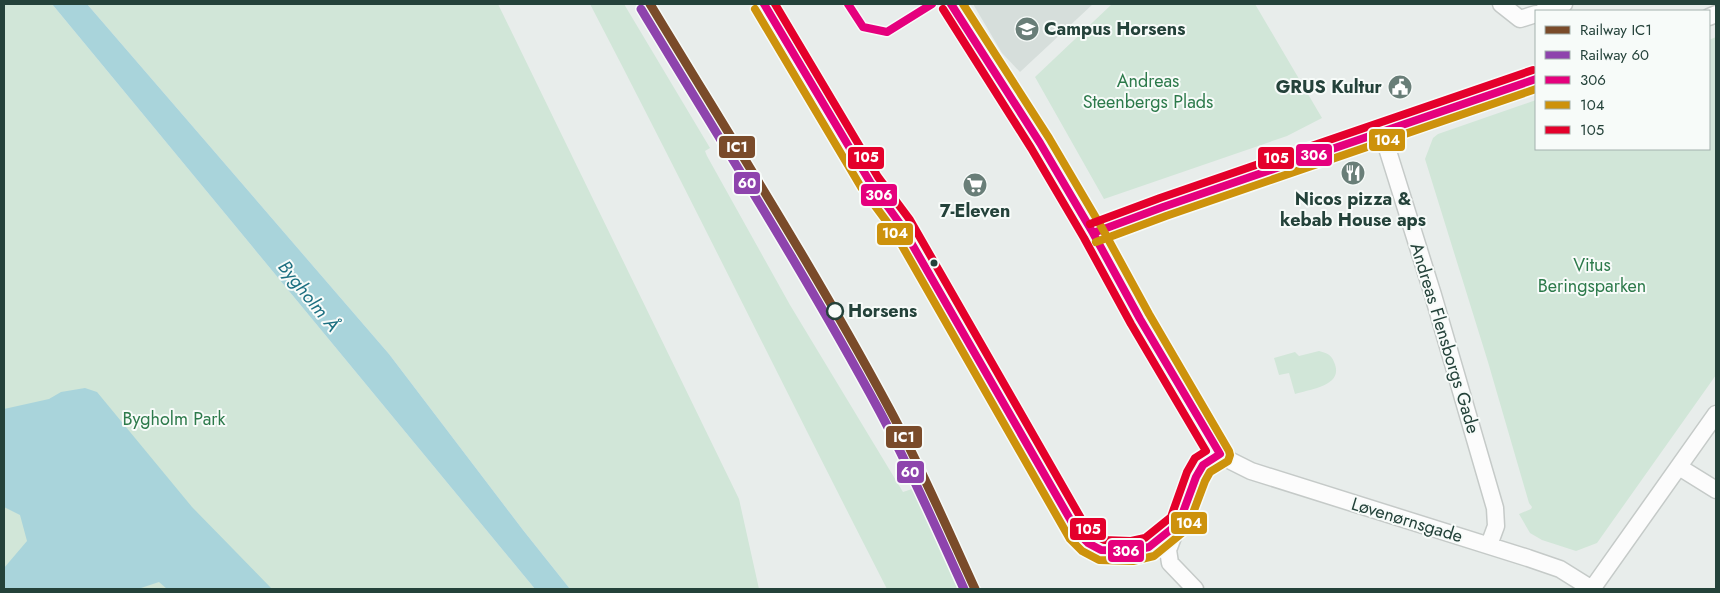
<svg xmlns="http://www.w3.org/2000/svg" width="1720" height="593" font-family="Jost,sans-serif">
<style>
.built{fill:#d6dedb}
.green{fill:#d1e6d8}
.water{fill:#a9d4db}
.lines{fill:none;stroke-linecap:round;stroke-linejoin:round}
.street-casing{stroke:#c5cac8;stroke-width:19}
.street{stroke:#fcfcfc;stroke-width:16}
.bus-1-casing{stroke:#f7fbf9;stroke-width:11}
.bus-2-casing{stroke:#f7fbf9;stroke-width:11}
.bus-3-casing{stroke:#f7fbf9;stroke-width:11}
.bus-1{stroke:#e5007d;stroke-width:8}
.bus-2{stroke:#cd920c;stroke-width:8}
.bus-3{stroke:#e4002b;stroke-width:8}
.rail-1-casing{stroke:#f7fbf9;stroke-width:12}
.rail-2-casing{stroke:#f7fbf9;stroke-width:12}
.rail-1{stroke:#7a4b2a;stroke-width:9}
.rail-2{stroke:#8e44ad;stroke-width:9}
.bus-dot{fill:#24423a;stroke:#f7fbf9;stroke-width:2}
.stop-dot{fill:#f7fbf9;stroke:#24423a;stroke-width:2.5}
.labels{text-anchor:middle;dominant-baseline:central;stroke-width:4;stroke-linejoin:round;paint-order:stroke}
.poi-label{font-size:18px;font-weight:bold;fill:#24423a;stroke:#f7fbf9}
.park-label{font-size:18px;fill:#2d7a4b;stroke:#f7fbf9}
.stop-label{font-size:18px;font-weight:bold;fill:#24423a;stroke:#f7fbf9;text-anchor:start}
.street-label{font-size:18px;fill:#24423a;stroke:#f7fbf9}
.water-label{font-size:19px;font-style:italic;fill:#1c6f80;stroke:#f7fbf9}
.line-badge{stroke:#f7fbf9;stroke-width:2}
.badge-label{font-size:14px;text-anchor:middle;font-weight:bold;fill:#fff}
</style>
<rect width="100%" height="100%" fill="#e8edeb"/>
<path class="built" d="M 973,4 L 1093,4 L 1020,72 L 1002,53 Z"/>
<path class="green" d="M 4,4 L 52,4 L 535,589 L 4,589 Z
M 87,4 L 498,4 L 739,499 L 759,589 L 570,589 L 523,530 L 389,354 Z
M 590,4 L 624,4 L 710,148 L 705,151 L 707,156 L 790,305 L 903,492 L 912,489 L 943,553 L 958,589 L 887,589 C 787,394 691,198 590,4 Z
M 1112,4 L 1255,4 L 1322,118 L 1287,136 L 1104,199 L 1035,77 Z
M 1716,37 L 1716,375 L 1597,543 L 1576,551 L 1542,540 L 1530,533 L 1519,514 L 1531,509 L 1532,507 L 1529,503 L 1488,362 L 1425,159 L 1433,138 L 1438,134 L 1536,100 L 1536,149 L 1709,149 L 1709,40 Z
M 1319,351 C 1326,353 1331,354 1334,362 C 1345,386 1310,389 1295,394 L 1289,373 L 1279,375 L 1274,358 L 1295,352 L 1299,356 Z"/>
<path class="water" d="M 52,4 L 87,4 L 389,354 L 523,530 L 570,589 L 535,589 Z
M 85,388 L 97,392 L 192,507 L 272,589 L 167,589 L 159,582 L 138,589 L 4,589 L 4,568 L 27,541 L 20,515 L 4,507 L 4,409 L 49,399 L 61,392 Z"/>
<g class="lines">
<defs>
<path id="street" d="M 951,4 L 1040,143 L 1093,233 L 1140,319 L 1220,454 L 1231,461 L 1251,471 L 1528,558 L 1560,569 L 1592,589 L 1716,414
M 1501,4 L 1520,19 L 1536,14
M 1543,11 L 1564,4
M 1709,17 L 1716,14
M 1382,132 L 1433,295 L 1495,508 L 1496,526 L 1489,545
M 1093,233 L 1163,207 L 1536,79
M 1679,467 L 1716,490
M 1195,589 L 1170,563 L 1168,550 L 1196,477 L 1203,465 L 1220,454"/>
</defs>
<use href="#street" class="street-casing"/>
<use href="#street" class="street"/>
<defs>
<path id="bus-1" d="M 764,4 L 870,182 L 901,225 L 1078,533 L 1088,543 L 1101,550 L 1132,551 L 1149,547 L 1179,523 L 1196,477 L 1203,465 L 1220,454 L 1140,319 L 1093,233 L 1040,143 L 951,4
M 848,4 L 863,27 L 887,32 L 932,4
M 1093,233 L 1163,207 L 1536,79"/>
<path id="bus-2" d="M 755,9 L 861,187 L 893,230 L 1070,539 L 1082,551 L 1099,560 L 1133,561 L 1154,556 L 1187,529 L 1205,481 L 1210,472 L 1228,461 L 1230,455 L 1229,451 L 1149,314 L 1102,228 L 1049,138 L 963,4
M 1096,242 L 1166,216 L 1536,89"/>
<path id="bus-3" d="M 775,4 L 878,177 L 910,220 L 1086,527 L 1094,535 L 1104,540 L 1131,541 L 1145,538 L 1171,517 L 1187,472 L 1195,458 L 1206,451 L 1131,324 L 1084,238 L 1031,148 L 943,9
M 1090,224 L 1160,198 L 1533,70"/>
</defs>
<use href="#bus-1" class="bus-1-casing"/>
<use href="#bus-2" class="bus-2-casing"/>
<use href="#bus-3" class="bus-3-casing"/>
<use href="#bus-1" class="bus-1"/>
<use href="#bus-2" class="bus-2"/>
<use href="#bus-3" class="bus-3"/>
<defs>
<path id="rail-1" d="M 650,4 C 731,138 815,270 889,408 C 921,467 947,528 975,589"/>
<path id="rail-2" d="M 641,9 C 722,143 806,275 880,412 C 911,470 937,530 964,589"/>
</defs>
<use href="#rail-1" class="rail-1-casing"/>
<use href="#rail-2" class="rail-2-casing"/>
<use href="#rail-1" class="rail-1"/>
<use href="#rail-2" class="rail-2"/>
</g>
<defs>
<symbol id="university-disc" viewBox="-11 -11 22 22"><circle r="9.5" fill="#697e78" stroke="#f7fbf9"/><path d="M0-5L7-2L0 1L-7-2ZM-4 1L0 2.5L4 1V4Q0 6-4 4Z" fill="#fff"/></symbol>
<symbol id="civic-disc" viewBox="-11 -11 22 22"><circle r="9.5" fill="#697e78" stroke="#f7fbf9"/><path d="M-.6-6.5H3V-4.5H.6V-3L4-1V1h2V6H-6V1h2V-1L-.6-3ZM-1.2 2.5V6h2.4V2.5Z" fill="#fff"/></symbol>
<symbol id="restaurant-disc" viewBox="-11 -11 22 22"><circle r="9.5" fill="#697e78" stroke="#f7fbf9"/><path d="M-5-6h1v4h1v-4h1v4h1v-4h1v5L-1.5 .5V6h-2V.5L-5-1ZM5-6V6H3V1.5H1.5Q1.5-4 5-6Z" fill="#fff"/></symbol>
<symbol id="supermarket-disc" viewBox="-11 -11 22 22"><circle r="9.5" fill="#697e78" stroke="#f7fbf9"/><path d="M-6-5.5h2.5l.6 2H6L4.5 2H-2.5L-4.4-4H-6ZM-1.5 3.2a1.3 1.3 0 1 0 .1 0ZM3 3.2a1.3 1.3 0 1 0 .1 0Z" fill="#fff"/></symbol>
</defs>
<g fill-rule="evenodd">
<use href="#university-disc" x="1013" y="15" width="28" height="28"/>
<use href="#civic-disc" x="1386" y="73" width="28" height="28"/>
<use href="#restaurant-disc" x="1339" y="159" width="28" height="28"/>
<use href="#supermarket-disc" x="961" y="171" width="28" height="28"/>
</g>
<circle class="bus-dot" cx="934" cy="263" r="4.5"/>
<circle class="stop-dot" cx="835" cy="311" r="8"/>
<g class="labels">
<g class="poi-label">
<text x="1044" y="29" text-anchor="start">Campus Horsens</text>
<text x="1382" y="87" text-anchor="end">GRUS Kultur</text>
<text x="1353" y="199">Nicos pizza &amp;<tspan x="1353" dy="21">kebab House aps</tspan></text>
<text x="975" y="211">7-Eleven</text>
</g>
<g class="park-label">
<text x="1148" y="81">Andreas<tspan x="1148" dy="21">Steenbergs Plads</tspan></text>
<text x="1592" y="265">Vitus<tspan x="1592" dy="21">Beringsparken</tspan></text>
<text x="174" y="419">Bygholm Park</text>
</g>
<g class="stop-label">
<text x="848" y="311">Horsens</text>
</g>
<g class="street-label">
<text transform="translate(1445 338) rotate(73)">Andreas Flensborgs Gade</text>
<text transform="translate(1407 520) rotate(17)">Løvenørnsgade</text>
</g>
<g class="water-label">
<text transform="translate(309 296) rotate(51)">Bygholm Å</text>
</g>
</g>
<g class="line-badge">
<rect x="1368" y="128" width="38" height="24" rx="5" fill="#cd920c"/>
<rect x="718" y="135" width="38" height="24" rx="5" fill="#7a4b2a"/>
<rect x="1295" y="143" width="38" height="24" rx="5" fill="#e5007d"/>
<rect x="847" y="146" width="38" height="24" rx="5" fill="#e4002b"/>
<rect x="1257" y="146" width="38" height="24" rx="5" fill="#e4002b"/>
<rect x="733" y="171" width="28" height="24" rx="5" fill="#8e44ad"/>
<rect x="860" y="183" width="38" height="24" rx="5" fill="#e5007d"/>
<rect x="876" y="222" width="38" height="24" rx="5" fill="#cd920c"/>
<rect x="885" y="425" width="38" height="24" rx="5" fill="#7a4b2a"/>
<rect x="896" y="460" width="29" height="24" rx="5" fill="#8e44ad"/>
<rect x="1170" y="511" width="38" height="24" rx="5" fill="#cd920c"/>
<rect x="1069" y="517" width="38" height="24" rx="5" fill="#e4002b"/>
<rect x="1107" y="539" width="38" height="24" rx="5" fill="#e5007d"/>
</g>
<g class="badge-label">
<text x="1387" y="145">104</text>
<text x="737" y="152">IC1</text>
<text x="1314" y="160">306</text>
<text x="866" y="162">105</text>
<text x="1276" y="163">105</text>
<text x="747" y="188">60</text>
<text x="879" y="200">306</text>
<text x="895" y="238">104</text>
<text x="904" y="442">IC1</text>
<text x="910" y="477">60</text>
<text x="1189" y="528">104</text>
<text x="1088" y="534">105</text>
<text x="1126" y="556">306</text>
</g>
<rect width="1720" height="593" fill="none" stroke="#24423a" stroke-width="10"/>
<rect x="1535" y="10" width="175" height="140" fill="#f7fbf9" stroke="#a3b1ad"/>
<rect x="1545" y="26" width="25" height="8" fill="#7a4b2a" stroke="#a3b1ad"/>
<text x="1580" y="35" font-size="15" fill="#24423a">Railway IC1</text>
<rect x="1545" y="51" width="25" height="8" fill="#8e44ad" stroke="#a3b1ad"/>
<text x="1580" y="60" font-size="15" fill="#24423a">Railway 60</text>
<rect x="1545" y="76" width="25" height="8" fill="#e5007d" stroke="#a3b1ad"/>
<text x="1580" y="85" font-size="15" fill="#24423a">306</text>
<rect x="1545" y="101" width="25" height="8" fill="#cd920c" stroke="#a3b1ad"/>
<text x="1580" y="110" font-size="15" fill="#24423a">104</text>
<rect x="1545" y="126" width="25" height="8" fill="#e4002b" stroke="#a3b1ad"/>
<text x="1580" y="135" font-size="15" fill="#24423a">105</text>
</svg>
